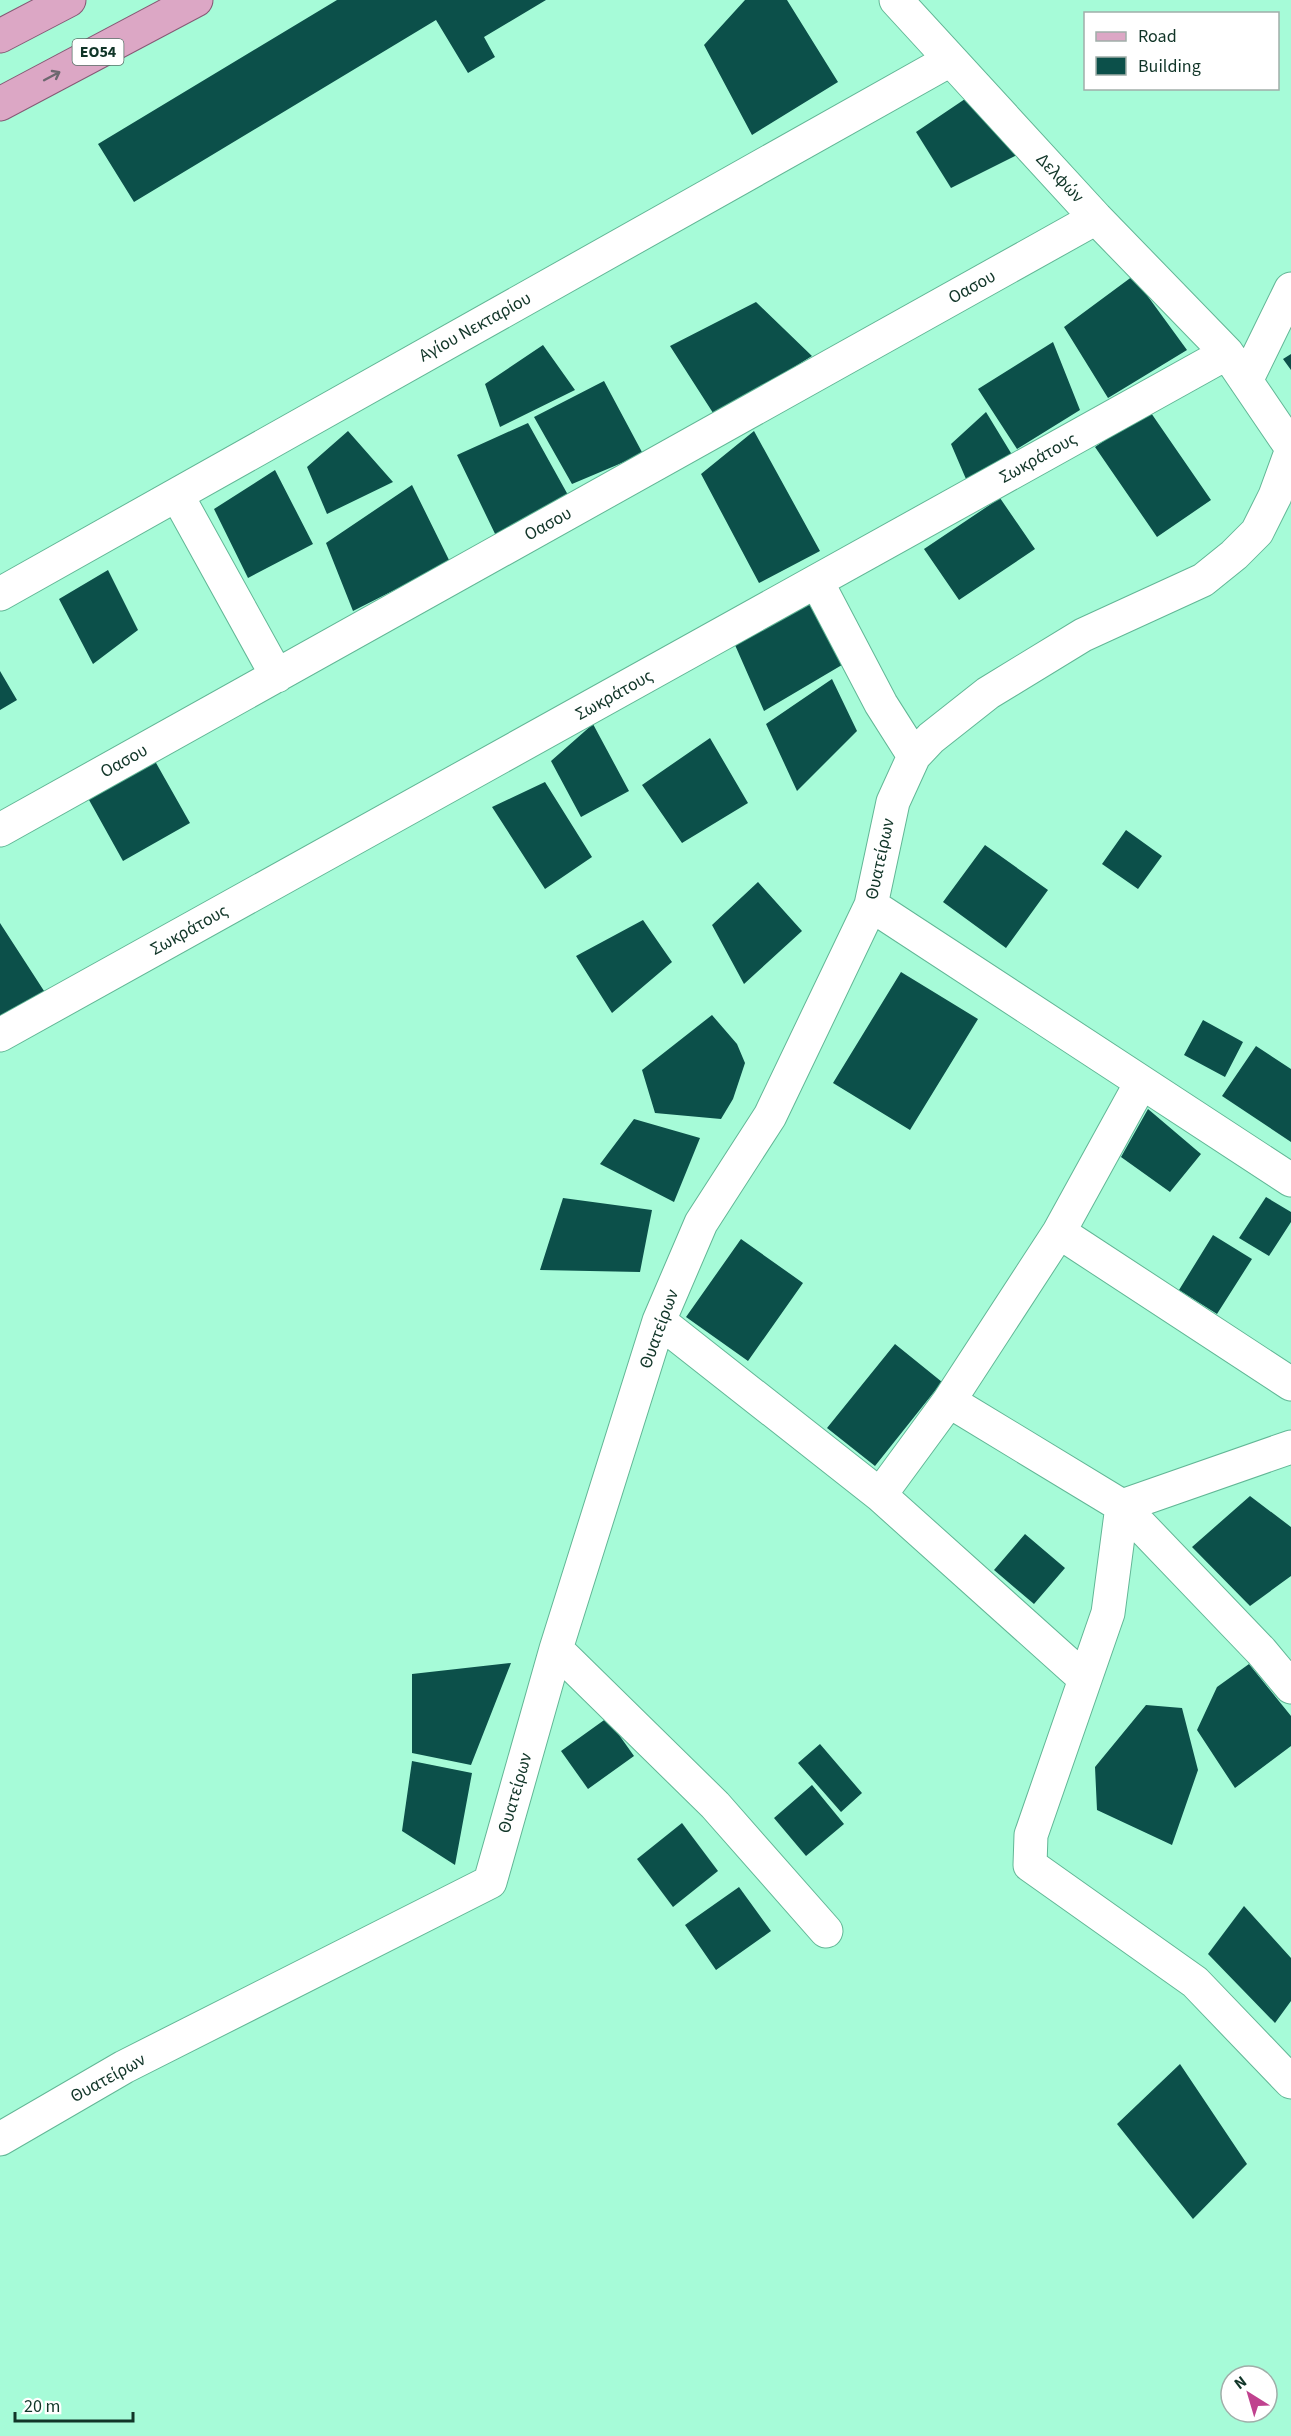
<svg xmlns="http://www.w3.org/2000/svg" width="1291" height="2436" font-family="'Source Sans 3',sans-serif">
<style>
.building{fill:#0c504a}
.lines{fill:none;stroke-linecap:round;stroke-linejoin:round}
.minor-casing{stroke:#62b796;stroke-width:35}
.primary-casing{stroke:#865975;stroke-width:35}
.minor{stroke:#fff;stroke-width:33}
.primary{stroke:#dca7c5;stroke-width:33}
.oneway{stroke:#6c686f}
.labels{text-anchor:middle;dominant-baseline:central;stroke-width:6;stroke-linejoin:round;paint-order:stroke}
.shield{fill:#fff;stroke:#587268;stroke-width:1.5}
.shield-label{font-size:16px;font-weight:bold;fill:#113528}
.street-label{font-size:18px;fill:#113528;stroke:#fff}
</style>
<rect width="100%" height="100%" fill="#a6fbd8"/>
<path class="building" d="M 337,0 L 546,0 L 484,37 L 495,57 L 468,73 L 436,20 L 134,202 L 98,144 Z
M 745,0 L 787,0 L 838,82 L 752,135 L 704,45 Z
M 965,99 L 1019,154 L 951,188 L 916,132 Z
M 1133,276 L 1187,350 L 1108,398 L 1064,327 Z
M 756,302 L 812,356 L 715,416 L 670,346 Z
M 1053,342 L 1080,410 L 1017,449 L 978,389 Z
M 543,345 L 575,390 L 500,427 L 485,384 Z
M 1291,354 L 1291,370 L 1283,359 Z
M 604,381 L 643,454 L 572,484 L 534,417 Z
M 1149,410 L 1211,500 L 1157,537 L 1095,447 Z
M 986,412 L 1014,458 L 966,479 L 951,444 Z
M 528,423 L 568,495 L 498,540 L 457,455 Z
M 348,431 L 393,482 L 327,514 L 307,467 Z
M 754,431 L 820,551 L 759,583 L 701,474 Z
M 275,470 L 313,544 L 248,578 L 214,509 Z
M 412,485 L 450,562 L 353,611 L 326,543 Z
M 1000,498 L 1035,549 L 959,600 L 924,549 Z
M 108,570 L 138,630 L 93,664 L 59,599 Z
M 807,601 L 847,662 L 764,711 L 735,645 Z
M 0,671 L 17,700 L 0,710 Z
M 832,679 L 857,731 L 797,791 L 766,724 Z
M 593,724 L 629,791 L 581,817 L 551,761 Z
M 710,738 L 748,803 L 682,843 L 642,785 Z
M 151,754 L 190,823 L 123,861 L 84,791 Z
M 545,782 L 592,857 L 545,889 L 492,807 Z
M 1126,830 L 1162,856 L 1138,889 L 1102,864 Z
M 985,845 L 1048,890 L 1006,948 L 943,902 Z
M 758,882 L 802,931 L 744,984 L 712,925 Z
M 643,920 L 672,962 L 612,1013 L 576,956 Z
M 0,923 L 46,994 L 0,1018 Z
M 901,972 L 978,1019 L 910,1130 L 833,1083 Z
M 712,1015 L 737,1044 L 745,1063 L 733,1099 L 721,1119 L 655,1113 L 642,1070 Z
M 1203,1020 L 1243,1042 L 1225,1077 L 1184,1055 Z
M 1256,1046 L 1291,1069 L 1291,1142 L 1222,1096 Z
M 1148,1109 L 1201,1154 L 1170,1192 L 1121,1157 Z
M 634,1119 L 700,1138 L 674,1202 L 600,1164 Z
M 1266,1197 L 1291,1212 L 1291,1222 L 1269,1256 L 1239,1238 Z
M 563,1198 L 652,1210 L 640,1272 L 540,1270 Z
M 1213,1235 L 1252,1259 L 1217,1314 L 1179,1290 Z
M 741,1239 L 803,1283 L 748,1361 L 686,1317 Z
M 895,1344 L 942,1382 L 875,1466 L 827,1428 Z
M 1250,1496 L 1291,1527 L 1291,1576 L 1250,1606 L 1192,1547 Z
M 1025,1534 L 1065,1568 L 1034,1604 L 994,1570 Z
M 511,1663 L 471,1765 L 412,1753 L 412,1674 Z
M 1249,1664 L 1291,1716 L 1291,1746 L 1235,1788 L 1197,1730 L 1217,1687 Z
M 1146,1705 L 1182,1708 L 1198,1770 L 1172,1845 L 1097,1810 L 1095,1767 Z
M 607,1718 L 634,1756 L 588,1789 L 561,1751 Z
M 820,1744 L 862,1793 L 841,1812 L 798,1763 Z
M 412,1761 L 472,1773 L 455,1865 L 402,1831 Z
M 812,1785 L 844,1824 L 806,1856 L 774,1818 Z
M 682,1823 L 718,1871 L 673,1907 L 637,1859 Z
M 739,1887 L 771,1931 L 716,1970 L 685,1925 Z
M 1244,1906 L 1291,1958 L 1291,2001 L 1275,2023 L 1208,1954 Z
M 1180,2064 L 1247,2164 L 1193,2219 L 1117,2124 Z"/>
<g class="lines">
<defs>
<path id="minor" d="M 896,0 L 1096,218 L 1227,353 L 1291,447
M 1246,381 L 1291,289
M 177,495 L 277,676
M 817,582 L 881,704 L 914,756
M 0,594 L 950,60
M 0,830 L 1096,218
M 871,905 L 1291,1180
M 0,1035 L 1227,353
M 1059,1232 L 1291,1384
M 659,1321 L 880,1495 L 1085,1679
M 949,1401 L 1122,1506 L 1108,1613 L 1031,1835 L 1030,1865 L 1195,1982 L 1291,2082
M 1291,1447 L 1122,1506 L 1261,1651 L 1291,1687
M 880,1495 L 949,1401 L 1059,1232 L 1141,1083
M 556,1649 L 715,1805 L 826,1931
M 0,2139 L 124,2067 L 490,1882 L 556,1649 L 659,1321 L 701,1223 L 770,1116 L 871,905 L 893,802 L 914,756 L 931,738 L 988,693 L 1083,635 L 1203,580 L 1234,555 L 1257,532 L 1275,496 L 1291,452"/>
<path id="primary" d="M 0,36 L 69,0
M 0,104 L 196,0"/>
</defs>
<use href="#minor" class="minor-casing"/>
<use href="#primary" class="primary-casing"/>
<use href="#minor" class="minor"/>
<use href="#primary" class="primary"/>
</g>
<defs><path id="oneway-shaft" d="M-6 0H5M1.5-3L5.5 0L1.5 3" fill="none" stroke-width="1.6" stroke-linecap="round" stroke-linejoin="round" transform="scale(1.5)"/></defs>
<use class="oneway" href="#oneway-shaft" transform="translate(52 76) rotate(-28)"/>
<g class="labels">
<rect class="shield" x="72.5" y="39" width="51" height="26" rx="4.5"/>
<g class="shield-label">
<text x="98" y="52">ΕΟ54</text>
</g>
<g class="street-label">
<text transform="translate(1060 178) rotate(47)">Δελφών</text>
<text transform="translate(972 287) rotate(-29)">Οασου</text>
<text transform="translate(475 327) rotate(-29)">Αγίου Νεκταρίου</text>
<text transform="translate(1038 458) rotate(-29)">Σωκράτους</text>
<text transform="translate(548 524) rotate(-29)">Οασου</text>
<text transform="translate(614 695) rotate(-29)">Σωκράτους</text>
<text transform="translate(124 761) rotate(-29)">Οασου</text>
<text transform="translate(880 859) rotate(-78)">Θυατείρων</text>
<text transform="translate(189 930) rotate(-29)">Σωκράτους</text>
<text transform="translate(659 1329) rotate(-70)">Θυατείρων</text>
<text transform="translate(515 1793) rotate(-74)">Θυατείρων</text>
<text transform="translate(108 2078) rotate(-29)">Θυατείρων</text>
</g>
</g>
<rect x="1084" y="12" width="195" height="78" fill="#ffffff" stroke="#a0aea9" stroke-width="1.5"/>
<rect x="1096" y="32" width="30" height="9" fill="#dca7c5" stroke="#a0aea9" stroke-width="1.5"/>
<text x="1138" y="42" font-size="18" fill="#113528">Road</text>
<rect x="1096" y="57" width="30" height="18" fill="#0c504a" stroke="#a0aea9" stroke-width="1.5"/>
<text x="1138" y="72" font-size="18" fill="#113528">Building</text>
<g transform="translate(1249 2394) rotate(323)"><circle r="28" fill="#ffffff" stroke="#a0aea9" stroke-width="1.5"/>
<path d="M0-4.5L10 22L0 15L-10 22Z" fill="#c0428f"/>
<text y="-9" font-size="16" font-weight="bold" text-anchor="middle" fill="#113528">N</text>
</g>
<path d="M15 2412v9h118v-9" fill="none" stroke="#113528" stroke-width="3"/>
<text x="24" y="2412" font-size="18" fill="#113528" stroke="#ffffff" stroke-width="4.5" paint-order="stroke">20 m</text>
</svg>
